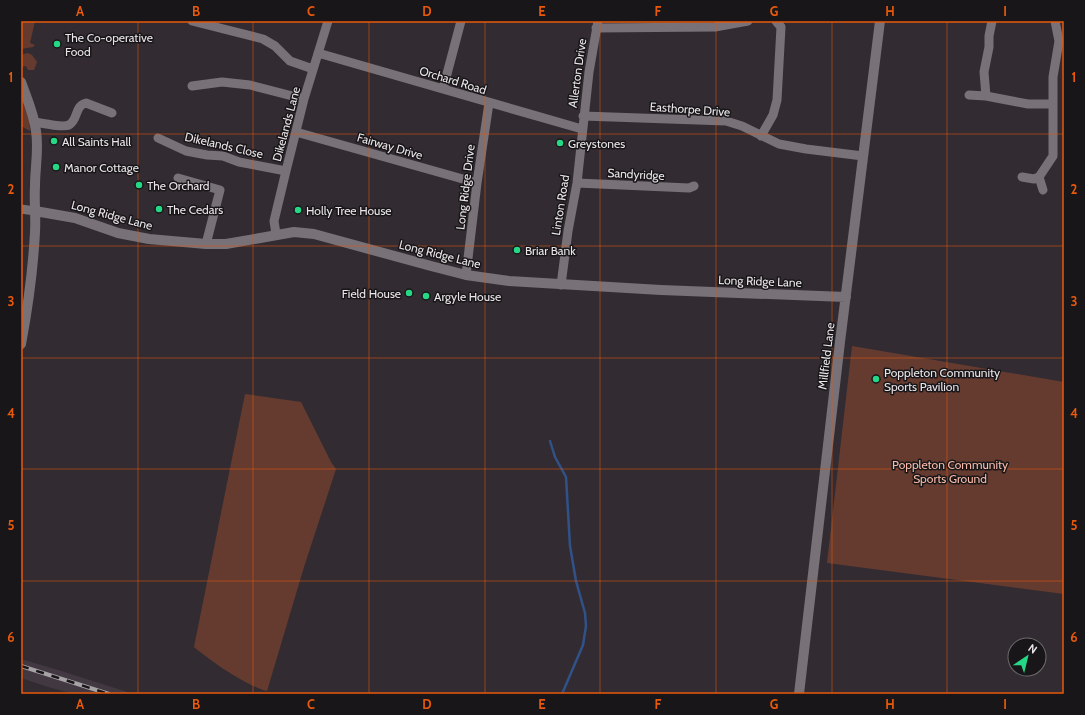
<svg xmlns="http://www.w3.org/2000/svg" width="1085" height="715" font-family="Cabin,sans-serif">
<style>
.built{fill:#423841}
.green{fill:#653b2f}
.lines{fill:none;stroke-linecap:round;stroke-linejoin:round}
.stream{stroke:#315288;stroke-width:2.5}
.minor{stroke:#787278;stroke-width:9}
.tertiary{stroke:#787278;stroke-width:10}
.rail-casing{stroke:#a6a2a6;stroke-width:4}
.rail{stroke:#181618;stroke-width:2.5;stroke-dasharray:8;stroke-linecap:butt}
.grid{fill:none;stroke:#e8590c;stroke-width:1;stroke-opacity:0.55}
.poi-dot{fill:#25d886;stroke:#181618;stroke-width:1.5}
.labels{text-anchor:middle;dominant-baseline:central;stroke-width:3;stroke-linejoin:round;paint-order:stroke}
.poi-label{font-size:12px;fill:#e9e5e8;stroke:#181618;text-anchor:start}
.street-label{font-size:12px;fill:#e9e5e8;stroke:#181618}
.park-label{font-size:12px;fill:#f9bba8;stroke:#181618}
.neatline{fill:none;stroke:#e8590c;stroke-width:1.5}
.grid-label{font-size:13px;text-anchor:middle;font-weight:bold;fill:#e8590c}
</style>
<rect width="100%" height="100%" fill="#322c32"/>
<path class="built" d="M 21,659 L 58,670 L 134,694 L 74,694 L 48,687 L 21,678 Z"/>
<path class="green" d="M 23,21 L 35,21 L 30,43 L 35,45 L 33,47 L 21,49 L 21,24 Z
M 28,53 L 32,55 L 37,62 L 34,70 L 28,70 L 26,66 L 21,67 L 21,55 Z
M 21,94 L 29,118 L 30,131 L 21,126 Z
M 852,346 L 1064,382 L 1064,594 L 827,563 Z
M 245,394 L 301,402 L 331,462 L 336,469 L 304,567 L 267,691 C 245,685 212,662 194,647 Z"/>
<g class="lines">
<path class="stream" d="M 550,441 L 555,457 L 566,477 L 570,546 L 576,581 L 585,613 L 586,626 L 583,645 L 562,694
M 278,694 L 279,694"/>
<path class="minor" d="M 192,21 L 263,39 L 275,46 L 290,61 L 313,69
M 596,28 L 715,27 L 748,21
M 318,53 L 582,129
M 192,86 L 222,82 L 250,85 L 304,99
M 443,89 L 461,21
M 969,95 L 986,96 L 1028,104 L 1052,104
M 986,96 L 984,72 L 989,47 L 989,36 L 992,21
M 583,116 L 726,121 L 742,126 L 779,144 L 806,149 L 863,156
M 34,122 C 42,123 62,128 69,125 C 79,119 74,106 86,103 L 112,113
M 296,132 L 477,183
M 761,136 L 773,115 L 777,100 L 781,27 L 776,21
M 158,138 L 186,151 L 207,155 L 223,156 L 239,162 L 286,171
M 1022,177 L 1034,179 L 1039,177 L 1053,156 L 1053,77 L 1059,41 L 1055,21
M 1039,177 L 1043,190
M 178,178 L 220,190 L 206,244
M 577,183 L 689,188 L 694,186
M 21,209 L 35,211
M 276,234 L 274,221 L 286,171 L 304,99 L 328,21
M 466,275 L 477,183 L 489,103
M 561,285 L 568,231 L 577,183 L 589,72 L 598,21"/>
<path class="tertiary" d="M 21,82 C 27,99 34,114 36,131 C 39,149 35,168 35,186 C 34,202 36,217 35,232 C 33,270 28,307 21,344
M 35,211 L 75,218 L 118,233 L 149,239 L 206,244 L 226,244 L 294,232 L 314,234 L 431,266 L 466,275 L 509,281 L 661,290 L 846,297
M 799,694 L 840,342 L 880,21"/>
<defs>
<path id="rail" d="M 21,666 L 109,694"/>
</defs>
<use href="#rail" class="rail-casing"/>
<use href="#rail" class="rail"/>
</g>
<path class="grid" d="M 138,21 L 138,694M 253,21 L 253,694M 369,21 L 369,694M 485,21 L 485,694M 600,21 L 600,694M 716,21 L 716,694M 832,21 L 832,694M 947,21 L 947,694M 21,134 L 1064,134M 21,246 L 1064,246M 21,358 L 1064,358M 21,469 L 1064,469M 21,581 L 1064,581"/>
<g class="poi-dot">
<circle cx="57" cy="44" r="4"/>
<circle cx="54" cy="141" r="4"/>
<circle cx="560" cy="143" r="4"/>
<circle cx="56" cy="167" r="4"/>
<circle cx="139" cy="185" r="4"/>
<circle cx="159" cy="209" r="4"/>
<circle cx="298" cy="210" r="4"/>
<circle cx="517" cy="250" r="4"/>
<circle cx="409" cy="293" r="4"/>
<circle cx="426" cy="296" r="4"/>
<circle cx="876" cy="379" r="4"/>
</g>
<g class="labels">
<g class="poi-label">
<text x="65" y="37">The Co-operative<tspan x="65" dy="14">Food</tspan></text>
<text x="62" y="141">All Saints Hall</text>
<text x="568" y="143">Greystones</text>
<text x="64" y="167">Manor Cottage</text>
<text x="147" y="185">The Orchard</text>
<text x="167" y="209">The Cedars</text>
<text x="306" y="210">Holly Tree House</text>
<text x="525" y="250">Briar Bank</text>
<text x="401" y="293" text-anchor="end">Field House</text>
<text x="434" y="296">Argyle House</text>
<text x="884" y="372">Poppleton Community<tspan x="884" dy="14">Sports Pavilion</tspan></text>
</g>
<g class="street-label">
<text transform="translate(577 73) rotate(-82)">Allerton Drive</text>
<text transform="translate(453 80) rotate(17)">Orchard Road</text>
<text transform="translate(690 109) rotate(4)">Easthorpe Drive</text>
<text transform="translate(286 124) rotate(-75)">Dikelands Lane</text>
<text transform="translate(224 145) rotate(13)">Dikelands Close</text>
<text transform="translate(390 146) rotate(16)">Fairway Drive</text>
<text transform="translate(636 174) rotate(3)">Sandyridge</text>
<text transform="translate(465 187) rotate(-83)">Long Ridge Drive</text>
<text transform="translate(560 205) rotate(-81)">Linton Road</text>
<text transform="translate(112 215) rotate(15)">Long Ridge Lane</text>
<text transform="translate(440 254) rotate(14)">Long Ridge Lane</text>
<text transform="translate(760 281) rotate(2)">Long Ridge Lane</text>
<text transform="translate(826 356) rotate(-83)">Millfield Lane</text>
</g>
<g class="park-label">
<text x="950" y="464">Poppleton Community<tspan x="950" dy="14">Sports Ground</tspan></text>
</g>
</g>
<rect width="1085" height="715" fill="none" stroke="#181618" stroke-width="44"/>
<g transform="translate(1027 657) rotate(35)"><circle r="19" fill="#181618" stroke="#6c696b"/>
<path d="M0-3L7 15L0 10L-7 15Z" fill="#25d886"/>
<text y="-6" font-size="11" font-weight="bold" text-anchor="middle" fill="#e9e5e8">N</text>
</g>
<rect x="22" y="22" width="1041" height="671" class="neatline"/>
<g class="grid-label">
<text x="80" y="16">A</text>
<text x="196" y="16">B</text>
<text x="311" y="16">C</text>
<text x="427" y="16">D</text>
<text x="542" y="16">E</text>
<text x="658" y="16">F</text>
<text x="774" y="16">G</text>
<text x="890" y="16">H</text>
<text x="1005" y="16">I</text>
<text x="11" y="82">1</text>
<text x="1074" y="82">1</text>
<text x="11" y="194">2</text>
<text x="1074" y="194">2</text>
<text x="11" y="306">3</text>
<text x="1074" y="306">3</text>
<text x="11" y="418">4</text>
<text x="1074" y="418">4</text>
<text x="11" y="530">5</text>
<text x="1074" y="530">5</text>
<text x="11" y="642">6</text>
<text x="1074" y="642">6</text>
<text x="80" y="709">A</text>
<text x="196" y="709">B</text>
<text x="311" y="709">C</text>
<text x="427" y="709">D</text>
<text x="542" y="709">E</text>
<text x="658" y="709">F</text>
<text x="774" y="709">G</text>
<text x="890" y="709">H</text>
<text x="1005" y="709">I</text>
</g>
</svg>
